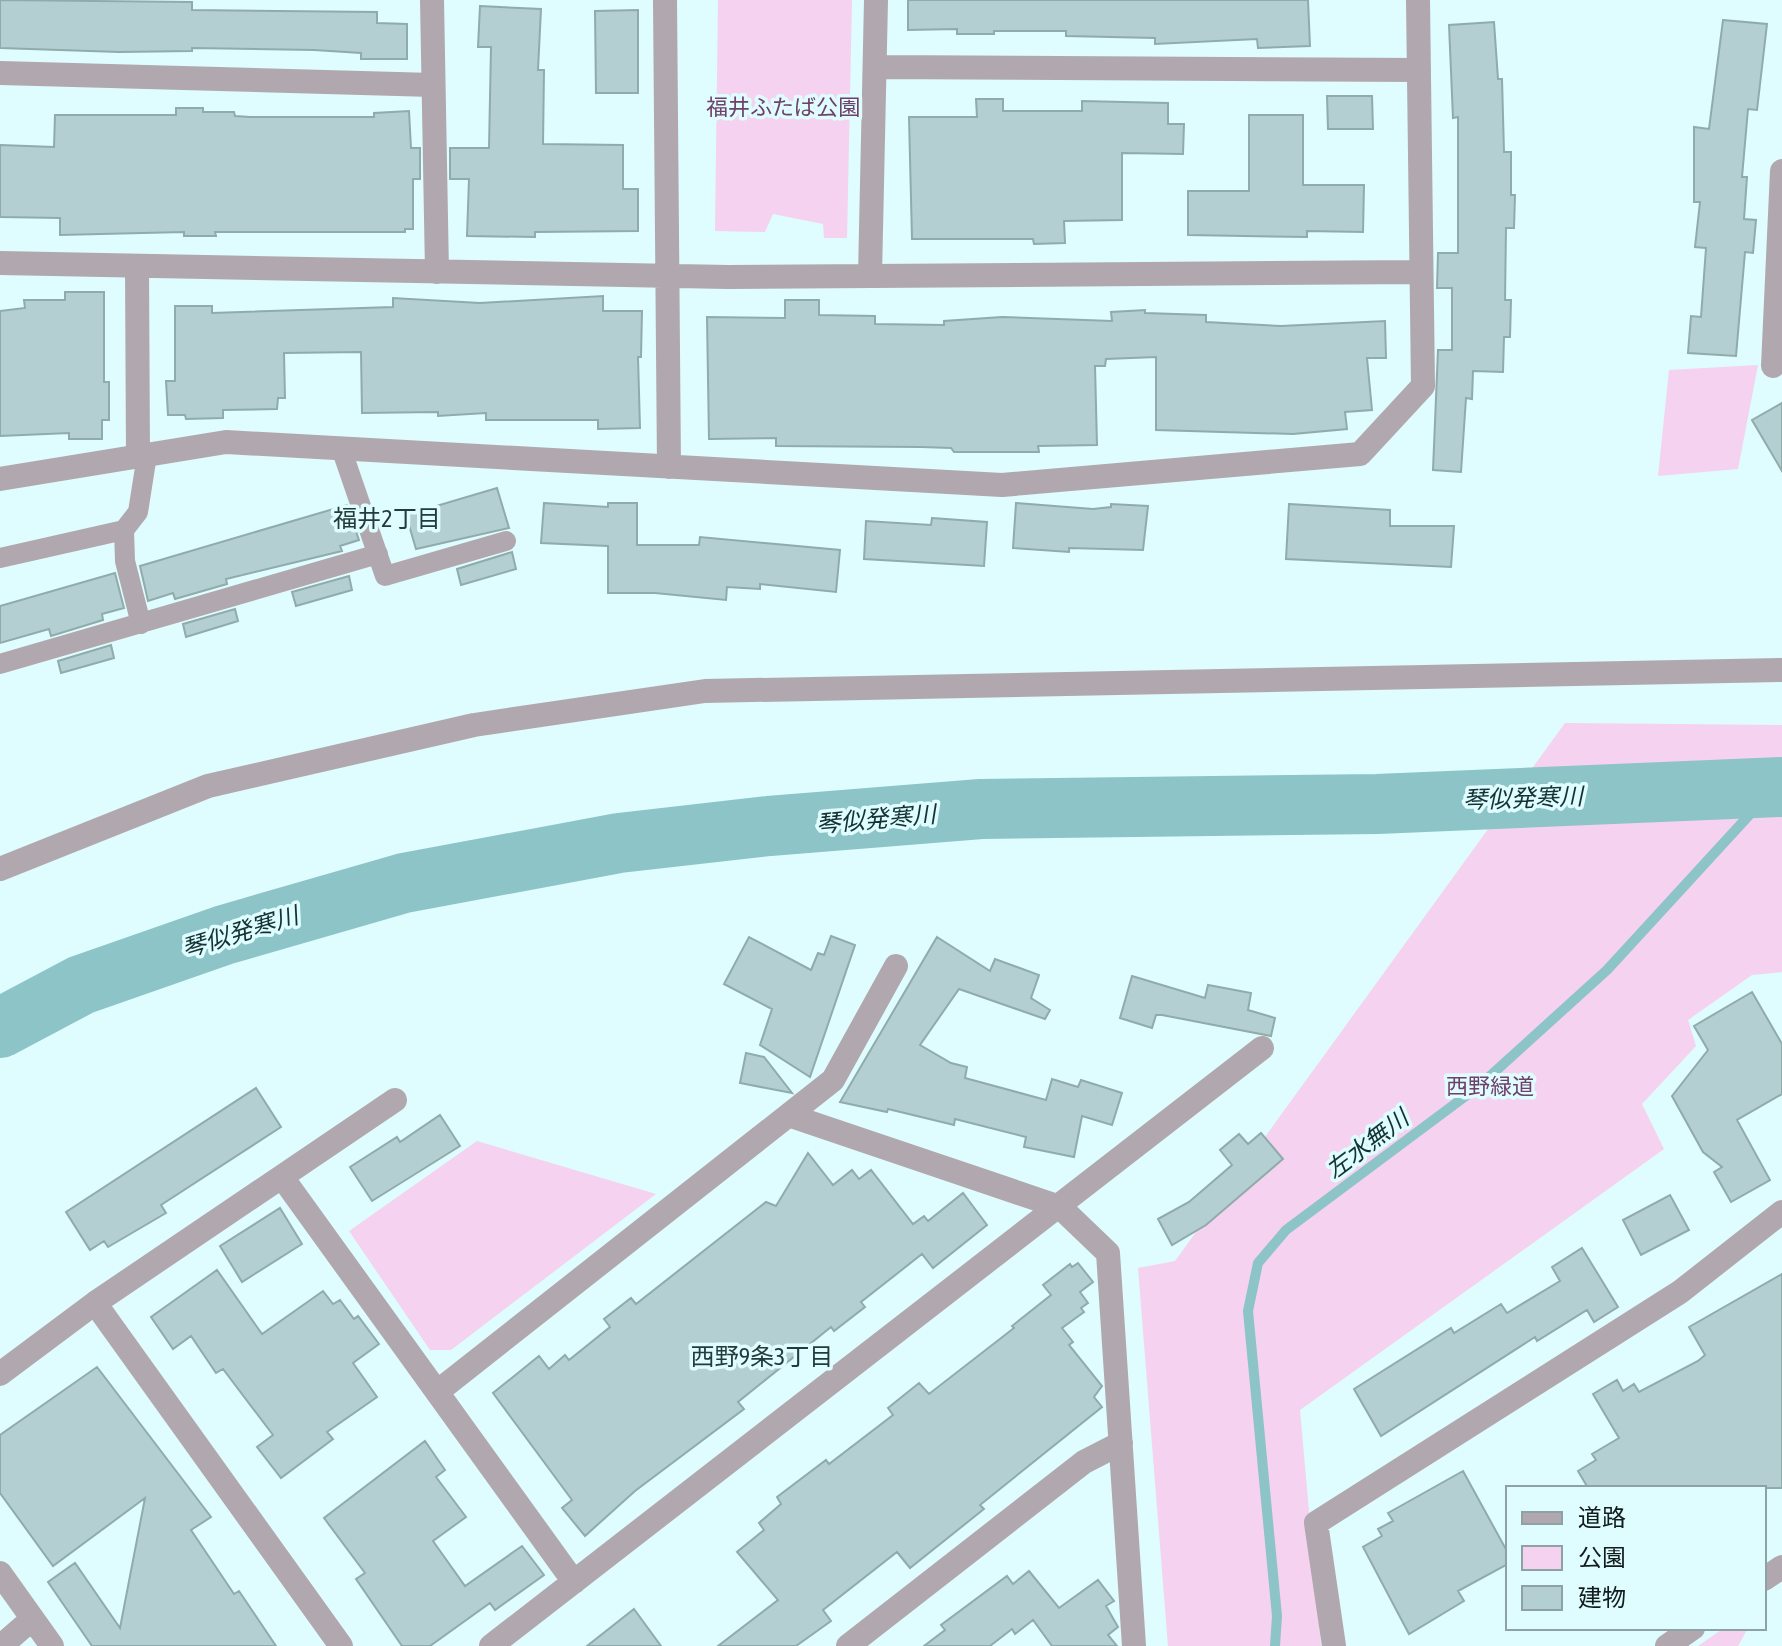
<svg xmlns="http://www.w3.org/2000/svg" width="1782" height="1646" font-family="'Asap Condensed','Noto Sans JP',sans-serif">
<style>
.green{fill:#f5d2ef}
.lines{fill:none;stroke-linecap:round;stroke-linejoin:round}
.stream{stroke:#8cc4c7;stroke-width:10}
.river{stroke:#8cc4c7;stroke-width:60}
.building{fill:#b3cfd1;stroke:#90abac;stroke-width:2}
.lane{stroke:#b0a8ae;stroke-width:20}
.street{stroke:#b0a8ae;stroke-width:24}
.labels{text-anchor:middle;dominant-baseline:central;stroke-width:7;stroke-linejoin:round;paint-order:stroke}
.park-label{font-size:22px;fill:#6f4069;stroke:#dffcfe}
.neighbourhood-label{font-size:24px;fill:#233b3d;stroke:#dffcfe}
.water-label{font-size:24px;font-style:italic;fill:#143234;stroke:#dffcfe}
</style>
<rect width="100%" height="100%" fill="#dffcfe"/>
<path class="green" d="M 718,0 L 852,0 L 847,238 L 824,238 L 823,224 L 773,214 L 765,232 L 715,231 Z
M 1758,365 L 1738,469 L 1658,476 L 1669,370 Z
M 1565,723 L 1782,725 L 1782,972 L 1752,975 L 1688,1020 L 1696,1046 L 1642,1104 L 1664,1149 L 1300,1410 L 1321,1646 L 1168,1646 L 1138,1268 L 1175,1261 Z
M 477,1141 L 656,1194 L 451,1350 L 430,1350 L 349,1231 Z
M 1724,1628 L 1748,1628 L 1738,1646 L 1698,1646 Z"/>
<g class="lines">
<path class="stream" d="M 1275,1646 L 1277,1616 L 1248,1311 L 1258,1263 L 1286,1230 L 1479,1086 L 1607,970 L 1775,787"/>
<path class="river" d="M 0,1028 L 81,985 L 224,935 L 404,883 L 619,843 L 769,826 L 981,809 L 1377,804 L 1782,787"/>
</g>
<path class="building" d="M 0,0 L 192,2 L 192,10 L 377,12 L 377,23 L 407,24 L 407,59 L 361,59 L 361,53 L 314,50 L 192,48 L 192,51 L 119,52 L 0,48 Z
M 908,0 L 1308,0 L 1310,46 L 1258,48 L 1257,39 L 1155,44 L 1155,38 L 1066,36 L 1066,31 L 994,31 L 994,34 L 957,34 L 957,29 L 908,30 Z
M 480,6 L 541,9 L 538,70 L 544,70 L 543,144 L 623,145 L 623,189 L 638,189 L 638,231 L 535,232 L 535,237 L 467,236 L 469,179 L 450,179 L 450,148 L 489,148 L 491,47 L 478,47 Z
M 638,10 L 638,93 L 596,93 L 595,11 Z
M 1723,20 L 1767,24 L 1757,110 L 1748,109 L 1742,177 L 1747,177 L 1744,219 L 1756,220 L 1753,253 L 1745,252 L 1736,356 L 1688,353 L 1691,316 L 1701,317 L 1706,248 L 1695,247 L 1700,202 L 1694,202 L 1694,127 L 1709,129 Z
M 1494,22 L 1498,79 L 1502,79 L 1504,152 L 1511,152 L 1511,195 L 1515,195 L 1514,228 L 1506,228 L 1505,300 L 1511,300 L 1510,337 L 1504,337 L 1503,372 L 1473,371 L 1472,399 L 1466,398 L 1461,472 L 1433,470 L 1438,350 L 1452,350 L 1452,288 L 1437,288 L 1438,253 L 1458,253 L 1458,117 L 1453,118 L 1449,25 Z
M 1327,96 L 1372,96 L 1373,129 L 1328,129 Z
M 976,99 L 1003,99 L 1003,111 L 1082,111 L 1082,101 L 1168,103 L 1168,124 L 1184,124 L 1183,154 L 1122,153 L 1122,220 L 1064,221 L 1065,243 L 1034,244 L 1033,239 L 912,239 L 909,117 L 977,117 Z
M 176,108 L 203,108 L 203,112 L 234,112 L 235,116 L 250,117 L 374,117 L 374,113 L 409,111 L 411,148 L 420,148 L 420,179 L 413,179 L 413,229 L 405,229 L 405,232 L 215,232 L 216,236 L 184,236 L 184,232 L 60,235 L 60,218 L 0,217 L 0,145 L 54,147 L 55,115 L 176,115 Z
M 1249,115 L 1303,115 L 1303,185 L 1364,185 L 1363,232 L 1307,231 L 1307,237 L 1188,235 L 1188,191 L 1249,191 Z
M 65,292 L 104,292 L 104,382 L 109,382 L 109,420 L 102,420 L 102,439 L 69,439 L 69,433 L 0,436 L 0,311 L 25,308 L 24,300 L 65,300 Z
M 603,296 L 603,311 L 642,311 L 641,357 L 638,357 L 640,428 L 598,429 L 598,420 L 486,420 L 486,413 L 438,416 L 438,412 L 362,413 L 361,352 L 284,353 L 285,398 L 278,398 L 277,409 L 223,410 L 223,418 L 186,419 L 185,415 L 168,415 L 166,381 L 175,381 L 175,306 L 212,306 L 212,313 L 393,307 L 393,298 L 480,303 Z
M 785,300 L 819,300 L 819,315 L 875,316 L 875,324 L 944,325 L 944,321 L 1002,317 L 1112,321 L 1111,312 L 1145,310 L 1145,313 L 1206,315 L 1206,322 L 1281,326 L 1385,321 L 1386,358 L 1367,358 L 1372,410 L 1345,412 L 1347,429 L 1293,434 L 1156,430 L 1156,357 L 1106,359 L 1105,366 L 1095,366 L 1097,445 L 1038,446 L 1039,452 L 954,452 L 951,448 L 921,447 L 776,446 L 776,438 L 709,439 L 707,317 L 785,318 Z
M 1782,403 L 1782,471 L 1752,420 Z
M 497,488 L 509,528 L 416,549 L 406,515 Z
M 544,503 L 608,507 L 608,503 L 637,503 L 637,545 L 699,545 L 700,537 L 840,550 L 836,592 L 760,584 L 760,589 L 727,587 L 726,600 L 655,593 L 608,593 L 608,546 L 541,543 Z
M 1016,503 L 1093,509 L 1111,507 L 1111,504 L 1148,506 L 1143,550 L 1069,548 L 1069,552 L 1013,548 Z
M 1289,504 L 1390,510 L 1390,526 L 1454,526 L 1451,567 L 1286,559 Z
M 347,505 L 359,540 L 340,546 L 342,551 L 226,579 L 227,584 L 175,599 L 173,593 L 148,601 L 140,566 Z
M 932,518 L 987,522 L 984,566 L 864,559 L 866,521 L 931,525 Z
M 512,552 L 516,569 L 461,585 L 457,569 Z
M 115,573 L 124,608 L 102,614 L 103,620 L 51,636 L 49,629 L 0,643 L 0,606 Z
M 349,576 L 352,590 L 296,606 L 292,592 Z
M 235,609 L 238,621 L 186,637 L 183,624 Z
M 111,645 L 114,658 L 61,673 L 58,661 Z
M 831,936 L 855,945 L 810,1077 L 760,1045 L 772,1009 L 724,984 L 749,937 L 811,970 L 818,953 L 824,955 Z
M 937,937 L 990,971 L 995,959 L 1039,975 L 1031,998 L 1050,1010 L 1045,1019 L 959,989 L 920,1045 L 951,1063 L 967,1067 L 965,1078 L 1046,1100 L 1052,1079 L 1078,1087 L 1081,1080 L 1122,1093 L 1112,1125 L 1082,1116 L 1074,1157 L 1024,1147 L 1026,1137 L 955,1119 L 954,1125 L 888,1109 L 887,1112 L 840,1102 Z
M 1132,976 L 1205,998 L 1208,985 L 1251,993 L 1248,1010 L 1275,1018 L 1271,1036 L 1162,1015 L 1156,1015 L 1152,1028 L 1120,1018 Z
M 1752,992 L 1782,1044 L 1782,1094 L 1737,1120 L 1770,1180 L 1731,1202 L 1714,1172 L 1722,1167 L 1703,1152 L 1672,1096 L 1708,1050 L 1694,1026 Z
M 746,1053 L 764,1057 L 792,1093 L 740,1083 Z
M 256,1088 L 281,1127 L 161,1205 L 166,1213 L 108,1247 L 104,1241 L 90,1250 L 66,1212 Z
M 440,1115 L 460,1146 L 372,1201 L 350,1167 L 397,1137 L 400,1142 Z
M 1261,1133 L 1283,1159 L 1206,1225 L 1172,1245 L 1158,1219 L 1189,1202 L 1232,1165 L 1220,1150 L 1239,1134 L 1248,1144 Z
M 808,1153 L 833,1185 L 852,1170 L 859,1179 L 871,1170 L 913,1224 L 924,1216 L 928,1221 L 963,1193 L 987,1225 L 933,1268 L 922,1254 L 861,1302 L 865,1307 L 834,1331 L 831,1327 L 738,1402 L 744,1409 L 635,1491 L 585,1536 L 562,1508 L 572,1500 L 493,1393 L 539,1356 L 549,1369 L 565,1355 L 569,1360 L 610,1327 L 604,1319 L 631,1298 L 636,1304 L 766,1202 L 776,1206 Z
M 1670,1195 L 1689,1230 L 1641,1255 L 1623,1220 Z
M 280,1208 L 302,1244 L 242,1282 L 220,1246 Z
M 1582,1248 L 1618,1307 L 1594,1322 L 1587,1310 L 1537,1341 L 1535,1337 L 1381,1436 L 1354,1389 L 1451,1328 L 1454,1333 L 1501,1304 L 1507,1313 L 1560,1281 L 1552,1267 Z
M 1078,1263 L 1093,1282 L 1080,1292 L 1088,1303 L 1081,1308 L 1084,1312 L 1062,1328 L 1073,1342 L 1069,1345 L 1102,1386 L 1094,1397 L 1102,1407 L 980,1505 L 984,1509 L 910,1568 L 897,1552 L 823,1610 L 831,1621 L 796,1646 L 718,1646 L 778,1600 L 737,1552 L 764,1530 L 759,1523 L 781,1504 L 777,1497 L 826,1460 L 829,1464 L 893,1415 L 888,1408 L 919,1383 L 929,1394 L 1014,1328 L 1012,1326 L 1051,1295 L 1043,1285 L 1070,1264 L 1072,1267 Z
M 217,1270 L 262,1334 L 323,1291 L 333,1304 L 340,1300 L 354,1319 L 358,1316 L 379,1344 L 353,1363 L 377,1397 L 327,1432 L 333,1439 L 281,1478 L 257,1447 L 273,1435 L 223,1369 L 216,1373 L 191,1336 L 173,1349 L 151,1317 Z
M 1782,1274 L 1782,1488 L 1588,1488 L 1578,1471 L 1596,1460 L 1592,1454 L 1619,1438 L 1593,1394 L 1617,1380 L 1623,1391 L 1634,1384 L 1639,1392 L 1698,1361 L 1705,1355 L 1689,1327 Z
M 97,1367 L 211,1517 L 191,1530 L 234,1594 L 239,1591 L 276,1646 L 92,1646 L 48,1582 L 75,1563 L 120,1628 L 145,1498 L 53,1566 L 0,1493 L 0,1435 Z
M 425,1441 L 445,1470 L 436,1477 L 466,1517 L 433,1541 L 465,1586 L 522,1546 L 544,1575 L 495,1610 L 490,1603 L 430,1646 L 402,1646 L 356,1579 L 365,1573 L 324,1518 Z
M 1463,1471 L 1508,1553 L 1508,1564 L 1458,1591 L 1464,1601 L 1409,1634 L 1363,1547 L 1382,1536 L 1378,1529 L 1393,1521 L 1388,1513 Z
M 1029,1571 L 1059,1608 L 1098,1580 L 1114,1601 L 1106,1606 L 1118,1627 L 1108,1635 L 1117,1646 L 1052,1646 L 1033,1620 L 1015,1634 L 1012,1629 L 990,1646 L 924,1646 L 945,1630 L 941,1625 L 1007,1576 L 1013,1584 Z
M 634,1609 L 661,1646 L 587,1646 Z"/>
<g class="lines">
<path class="lane" d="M 341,448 L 385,576 L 506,541
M 124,530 L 125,561 L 141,624
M 0,558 L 124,530 L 138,512 L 147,455
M 0,664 L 378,554"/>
<path class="street" d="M 432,0 L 437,272
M 665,0 L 669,467
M 876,67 L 1419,70
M 0,73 L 433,85
M 1782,171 L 1773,366 L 1782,358
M 0,263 L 728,277 L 1421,272
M 137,266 L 138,456
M 870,276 L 876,0
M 0,479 L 226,442 L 1002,485 L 1360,454 L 1423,386 L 1418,0
M 0,869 L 208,786 L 474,725 L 705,691 L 1782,670
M 791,1116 L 1060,1207 L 1108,1253 L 1134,1646
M 282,1177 L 574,1582
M 95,1303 L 341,1646
M 0,1374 L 95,1303 L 395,1100
M 437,1392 L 833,1080 L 896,966
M 0,1573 L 52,1646
M 1764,1579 L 1782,1567
M 1,1646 L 31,1620
M 491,1646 L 1262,1048
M 848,1646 L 1084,1462 L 1121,1443
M 1334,1646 L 1316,1523 L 1680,1292 L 1782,1212
M 1667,1646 L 1693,1628"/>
</g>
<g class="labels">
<g class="park-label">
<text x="783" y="107">福井ふたば公園</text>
<text x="1490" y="1086">西野緑道</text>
</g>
<g class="neighbourhood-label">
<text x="387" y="518">福井2丁目</text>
<text x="762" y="1356">西野9条3丁目</text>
</g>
<g class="water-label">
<text transform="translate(1523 798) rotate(-2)">琴似発寒川</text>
<text transform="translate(876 819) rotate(-5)">琴似発寒川</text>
<text transform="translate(240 932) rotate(-17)">琴似発寒川</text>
<text transform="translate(1367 1144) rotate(-37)">左水無川</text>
</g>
</g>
<rect x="1506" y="1486" width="260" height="144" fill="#dffcfe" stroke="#8da2a4" stroke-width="2"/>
<rect x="1522" y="1512" width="40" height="12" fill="#b0a8ae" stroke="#8da2a4" stroke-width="2"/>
<text x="1578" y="1526" font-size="24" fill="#121c1d">道路</text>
<rect x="1522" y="1546" width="40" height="24" fill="#f5d2ef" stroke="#8da2a4" stroke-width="2"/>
<text x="1578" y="1566" font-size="24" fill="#121c1d">公園</text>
<rect x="1522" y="1586" width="40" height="24" fill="#b3cfd1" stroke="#8da2a4" stroke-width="2"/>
<text x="1578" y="1606" font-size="24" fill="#121c1d">建物</text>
</svg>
